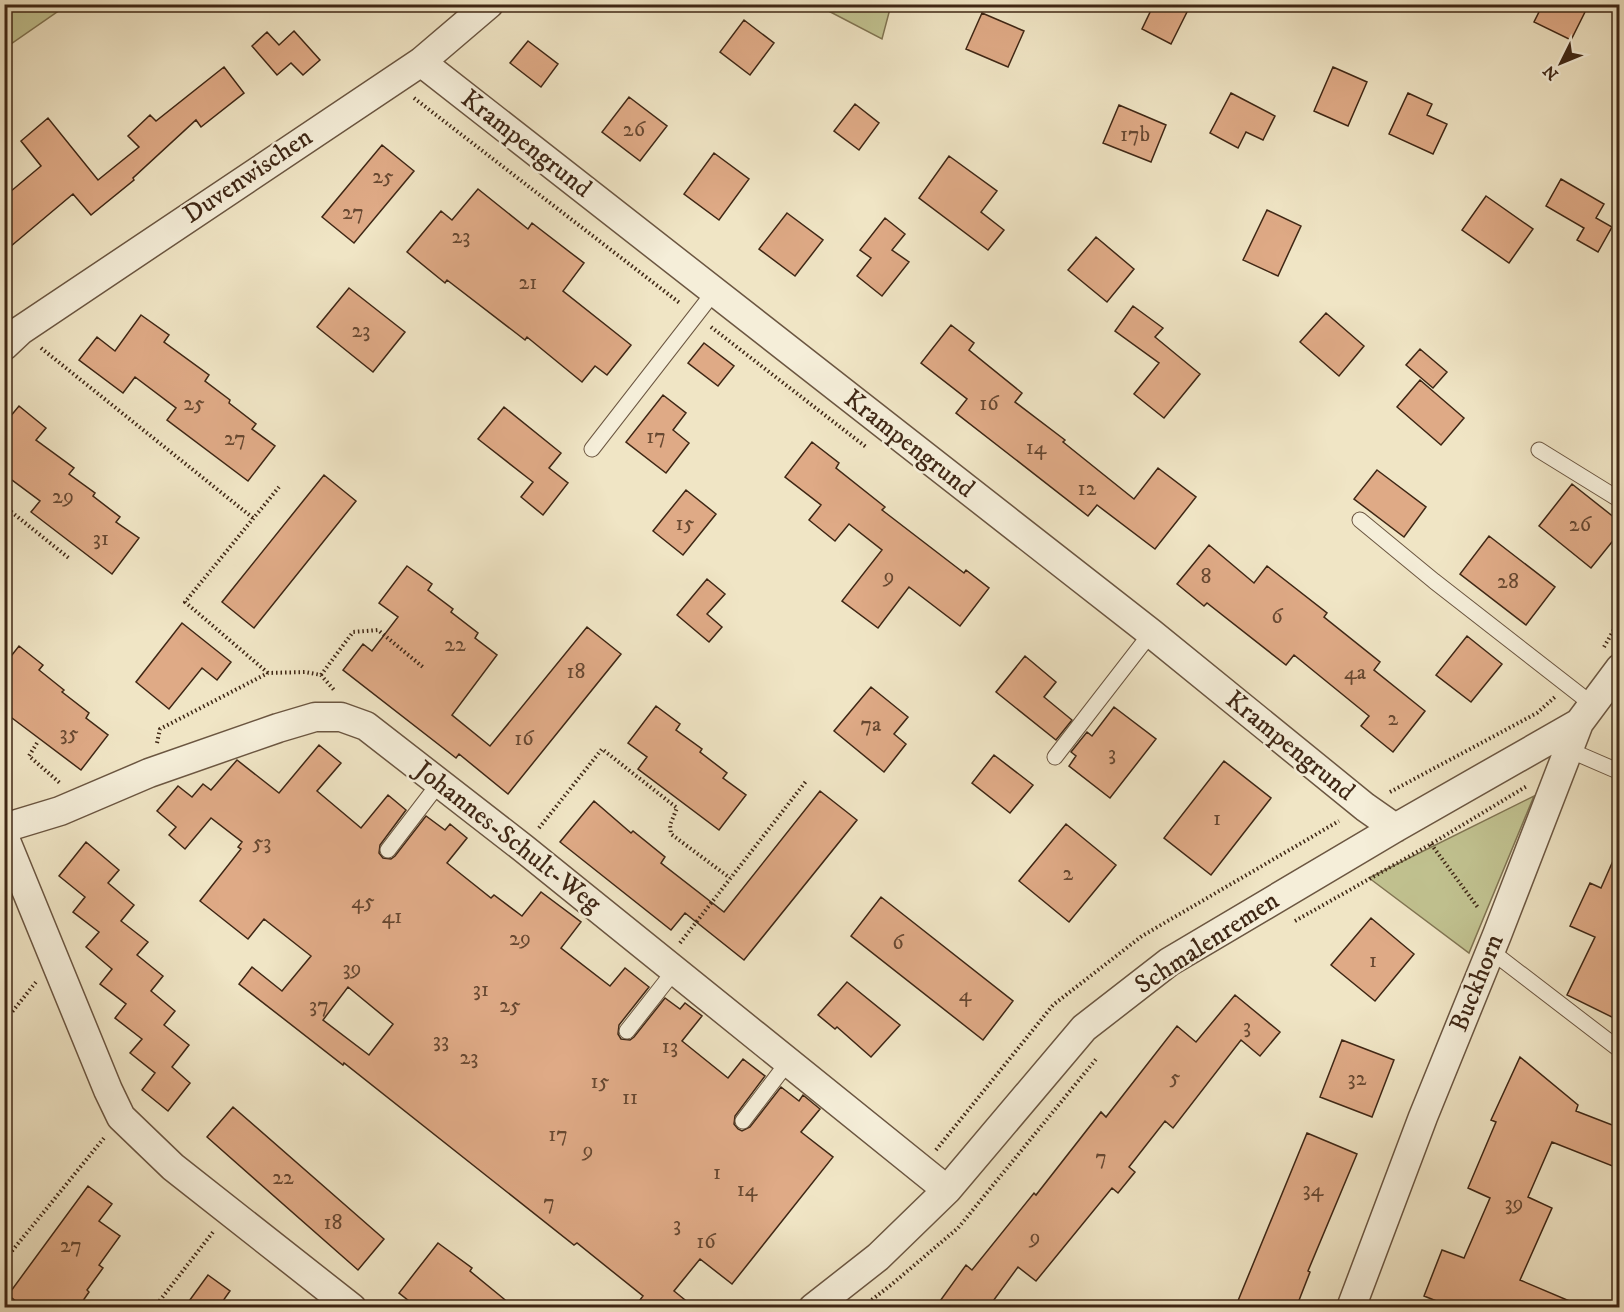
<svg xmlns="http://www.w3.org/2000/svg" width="1624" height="1312" font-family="'IM FELL DW Pica',serif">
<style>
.green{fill:#c1c290;stroke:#807452;stroke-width:1.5}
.building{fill:#dfaa86;stroke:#3f2715;stroke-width:1.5;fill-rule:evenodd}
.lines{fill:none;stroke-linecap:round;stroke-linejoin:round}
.lane-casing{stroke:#6b5641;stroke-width:17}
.street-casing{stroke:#6b5641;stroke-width:31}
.path{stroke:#3f2715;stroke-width:4;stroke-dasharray:1.5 3;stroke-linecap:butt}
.lane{stroke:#f5eed9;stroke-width:15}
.street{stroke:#f5eed9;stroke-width:28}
.labels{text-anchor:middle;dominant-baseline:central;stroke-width:5;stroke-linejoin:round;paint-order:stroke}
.number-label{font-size:22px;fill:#674831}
.street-label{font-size:26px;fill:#3f2715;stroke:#f5eed9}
</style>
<rect width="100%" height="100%" fill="#f0e5c5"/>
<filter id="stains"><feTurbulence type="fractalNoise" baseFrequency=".00333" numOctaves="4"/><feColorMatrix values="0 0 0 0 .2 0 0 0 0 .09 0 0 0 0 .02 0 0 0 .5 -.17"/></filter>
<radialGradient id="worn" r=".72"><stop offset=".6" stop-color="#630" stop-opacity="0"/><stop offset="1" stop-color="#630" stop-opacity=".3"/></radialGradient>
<path class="green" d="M 5,4 L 67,4 L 67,5 L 5,48 Z
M 817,5 L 891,5 L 882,39 Z
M 1534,796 L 1469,953 L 1369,878 Z"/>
<path class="building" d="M 1154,4 L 1191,4 L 1171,44 L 1142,29 Z
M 1543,4 L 1589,4 L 1571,40 L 1534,22 Z
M 982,13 L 1024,31 L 1008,67 L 966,49 Z
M 744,20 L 774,43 L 750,75 L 720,52 Z
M 294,31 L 320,60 L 303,75 L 291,63 L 277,75 L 252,46 L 267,32 L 279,45 Z
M 528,41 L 558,64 L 541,87 L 510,63 Z
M 224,67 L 244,93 L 201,127 L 196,120 L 133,178 L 134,180 L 91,215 L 73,194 L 4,252 L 4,197 L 41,166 L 21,141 L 48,118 L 98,180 L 139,147 L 128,136 L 150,115 L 156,121 Z
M 1333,67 L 1367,82 L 1348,126 L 1314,111 Z
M 1231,93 L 1275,116 L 1263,140 L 1246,132 L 1238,148 L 1210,133 Z
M 1408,93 L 1432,104 L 1427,115 L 1447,124 L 1433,154 L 1389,134 Z
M 629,97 L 667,126 L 640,161 L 602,132 Z
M 855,104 L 879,123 L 859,150 L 834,131 Z
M 1119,105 L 1166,125 L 1151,162 L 1103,143 Z
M 382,145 L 414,171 L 354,243 L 322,217 Z
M 714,153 L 749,179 L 719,220 L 684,194 Z
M 949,156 L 997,191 L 981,212 L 1004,230 L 988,250 L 919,198 Z
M 1561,179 L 1604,204 L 1596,218 L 1612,227 L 1598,252 L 1577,240 L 1584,228 L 1546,206 Z
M 478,189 L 528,229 L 532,223 L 584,263 L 563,291 L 631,345 L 607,375 L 595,366 L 582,382 L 527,337 L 525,340 L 447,280 L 445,283 L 407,252 L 441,211 L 452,220 Z
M 1486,196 L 1533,229 L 1509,263 L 1462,230 Z
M 1267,210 L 1301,226 L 1278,276 L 1243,260 Z
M 787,213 L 823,240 L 795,276 L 759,249 Z
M 885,218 L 905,234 L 892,250 L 909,262 L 882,296 L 857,276 L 871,258 L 860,250 Z
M 1096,237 L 1134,269 L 1107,302 L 1068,270 Z
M 349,288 L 405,332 L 373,372 L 317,327 Z
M 1133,306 L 1163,328 L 1155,337 L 1200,374 L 1164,418 L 1134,394 L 1159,363 L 1115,331 Z
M 1326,313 L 1364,346 L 1339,376 L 1300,342 Z
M 141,315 L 169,335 L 164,342 L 209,375 L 205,381 L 230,400 L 229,403 L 256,424 L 252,429 L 275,446 L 248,481 L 167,420 L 176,408 L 135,377 L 123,393 L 79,360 L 97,337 L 115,351 Z
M 951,325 L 974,343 L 969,350 L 1022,393 L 1015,402 L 1065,440 L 1063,442 L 1134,499 L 1158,468 L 1196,497 L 1155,549 L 1097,505 L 1088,516 L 956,413 L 967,399 L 921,363 Z
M 704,343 L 734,366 L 718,386 L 688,363 Z
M 1420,349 L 1447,372 L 1433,388 L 1406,365 Z
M 1420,380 L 1464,418 L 1441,445 L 1397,407 Z
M 663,395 L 686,413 L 673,430 L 689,443 L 666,473 L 626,442 Z
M 19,406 L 46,428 L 36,440 L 74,468 L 69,474 L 95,493 L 93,496 L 120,517 L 116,522 L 139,538 L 112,574 L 31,512 L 40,501 L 4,474 L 4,424 Z
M 504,407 L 561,453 L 549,468 L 568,483 L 543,515 L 521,497 L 533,482 L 478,439 Z
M 812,442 L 839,463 L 836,468 L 885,507 L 882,510 L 964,573 L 966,570 L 989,588 L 960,626 L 909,587 L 878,628 L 842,601 L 882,550 L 849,524 L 835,541 L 809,520 L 821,505 L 785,477 Z
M 1377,470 L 1426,507 L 1404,537 L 1354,499 Z
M 324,475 L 356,501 L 254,628 L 222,602 Z
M 1572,484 L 1620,522 L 1620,532 L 1591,568 L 1539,526 Z
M 686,490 L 716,514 L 683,555 L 653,531 Z
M 1489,536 L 1555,587 L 1526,625 L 1460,574 Z
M 1209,545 L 1254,583 L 1267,566 L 1327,613 L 1324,617 L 1380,662 L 1374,670 L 1425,711 L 1393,752 L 1361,726 L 1369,716 L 1294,655 L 1286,665 L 1207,603 L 1204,606 L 1177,584 Z
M 407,566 L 432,584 L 428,590 L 453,609 L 451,612 L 478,633 L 475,638 L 497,655 L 452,715 L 490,746 L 587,627 L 621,654 L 508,794 L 459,754 L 456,758 L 343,670 L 363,644 L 372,651 L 398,617 L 379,603 Z
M 707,579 L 725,594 L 707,614 L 722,627 L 709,642 L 677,615 Z
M 182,623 L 231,662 L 217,680 L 202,668 L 169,709 L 136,682 Z
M 1467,636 L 1502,664 L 1471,702 L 1436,675 Z
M 19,646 L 43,665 L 39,670 L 64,690 L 62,692 L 89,713 L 86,718 L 108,735 L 81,770 L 4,712 L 4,665 Z
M 1025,656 L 1056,682 L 1044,697 L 1072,720 L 1056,740 L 996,692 Z
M 871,687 L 908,717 L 894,734 L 906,744 L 884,772 L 834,731 Z
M 656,706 L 680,724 L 676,730 L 702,749 L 700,752 L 727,773 L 723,778 L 746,795 L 719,830 L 638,769 L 647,757 L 628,743 Z
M 1114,707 L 1156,739 L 1110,798 L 1069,766 L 1076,756 L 1071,752 L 1087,732 L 1092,736 Z
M 319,745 L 341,763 L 317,791 L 361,828 L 388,795 L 406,810 L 380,845 L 379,853 L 383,858 L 391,859 L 395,856 L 426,816 L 445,830 L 450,824 L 467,838 L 447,863 L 491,898 L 494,895 L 522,916 L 541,892 L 581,922 L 561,948 L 610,986 L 625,968 L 649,987 L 619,1025 L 618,1034 L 621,1039 L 630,1040 L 634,1037 L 665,998 L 680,1009 L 685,1003 L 702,1016 L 682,1041 L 728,1078 L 743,1059 L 765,1076 L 735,1116 L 734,1124 L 738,1129 L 742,1131 L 750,1127 L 781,1087 L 799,1101 L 803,1095 L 820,1109 L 801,1132 L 833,1157 L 732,1284 L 700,1259 L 674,1291 L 695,1308 L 634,1308 L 643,1296 L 577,1243 L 574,1245 L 344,1063 L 343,1065 L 239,984 L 252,967 L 282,991 L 311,956 L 264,919 L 248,939 L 200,901 L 241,849 L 238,847 L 242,842 L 211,818 L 185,849 L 169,835 L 176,827 L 157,811 L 178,786 L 192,797 L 203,784 L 211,790 L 237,760 L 279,793 ZM 348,987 L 393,1024 L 369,1055 L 323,1020 Z
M 994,755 L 1033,785 L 1010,813 L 972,783 Z
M 1224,761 L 1271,798 L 1211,875 L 1164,838 Z
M 820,791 L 857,820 L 744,960 L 685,913 L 671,930 L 560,842 L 594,801 L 631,833 L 633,831 L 665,857 L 661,863 L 724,912 Z
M 1066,824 L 1116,865 L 1069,922 L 1019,881 Z
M 86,842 L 119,870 L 108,883 L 134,905 L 121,921 L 148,942 L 137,955 L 163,976 L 151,991 L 175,1011 L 164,1025 L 189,1045 L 172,1067 L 190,1083 L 168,1111 L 142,1090 L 155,1073 L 130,1053 L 142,1039 L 115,1018 L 126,1004 L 100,984 L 112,969 L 86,947 L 99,932 L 73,912 L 85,897 L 59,876 Z
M 1620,845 L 1620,1021 L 1567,995 L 1595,937 L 1570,926 L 1590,883 L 1601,888 Z
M 881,897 L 1013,1001 L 983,1040 L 851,936 Z
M 1371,918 L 1414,954 L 1375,1001 L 1331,965 Z
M 847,982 L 900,1025 L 871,1057 L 837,1027 L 835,1029 L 818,1015 Z
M 1235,995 L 1280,1032 L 1260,1056 L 1241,1040 L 1173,1128 L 1165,1121 L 1129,1167 L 1135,1172 L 1118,1193 L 1112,1188 L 1036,1281 L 1018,1267 L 988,1308 L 935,1308 L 966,1265 L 972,1270 L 1034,1193 L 1036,1195 L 1101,1112 L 1106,1117 L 1177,1026 L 1196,1042 Z
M 1342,1040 L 1394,1060 L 1372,1117 L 1320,1097 Z
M 1520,1057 L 1578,1105 L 1576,1111 L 1620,1128 L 1620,1169 L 1552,1142 L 1528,1197 L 1552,1208 L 1520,1280 L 1586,1308 L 1454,1308 L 1424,1296 L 1442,1250 L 1464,1258 L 1490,1198 L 1468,1188 L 1496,1122 L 1491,1120 Z
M 233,1107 L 384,1239 L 358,1270 L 207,1137 Z
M 1307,1133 L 1357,1154 L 1308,1271 L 1310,1272 L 1296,1308 L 1235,1308 Z
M 88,1186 L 112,1204 L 99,1221 L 120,1236 L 99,1265 L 103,1268 L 87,1290 L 89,1292 L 78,1308 L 25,1308 L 8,1295 Z
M 438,1243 L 472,1268 L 470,1271 L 515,1308 L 418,1308 L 399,1293 Z
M 208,1275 L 230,1291 L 218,1308 L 184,1308 Z"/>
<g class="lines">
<defs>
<path id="lane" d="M 592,449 L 714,292
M 1539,450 L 1620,500
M 1360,520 L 1434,581 L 1593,705
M 1569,750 L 1620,772
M 1055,757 L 1151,633
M 388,850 L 440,782
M 1491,951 L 1620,1050
M 627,1031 L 675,970
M 743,1121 L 788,1062"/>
<path id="street" d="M 421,62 L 1151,633 L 1365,807 L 1395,828
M 4,346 L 21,330 L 421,62 L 489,4
M 4,828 L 60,811 L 149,773 L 278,728 L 315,717 L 341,717 L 366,726 L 523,848 L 947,1190
M 4,836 L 108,1090 L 121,1117 L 173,1167 L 352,1308
M 813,1308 L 878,1257 L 947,1190 L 1084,1028 L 1169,962 L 1395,828 L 1579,723
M 1351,1308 L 1423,1117 L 1497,935 L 1579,723 L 1620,668"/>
</defs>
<use href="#lane" class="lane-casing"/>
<use href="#street" class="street-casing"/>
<path class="path" d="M 414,98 L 681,304
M 711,327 L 866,447
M 41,348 L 253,518
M 4,506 L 70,559
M 1604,647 L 1620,619
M 268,673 L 185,602 L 279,487
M 321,675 L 353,632 L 378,630 L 424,668
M 37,743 L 29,756 L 61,784
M 157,743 L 160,729 L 268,673 L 305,672 L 321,675 L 334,690
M 1390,792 L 1537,713 L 1555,697
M 539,828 L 602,749 L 677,808 L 670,825 L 671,834 L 730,878
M 1431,844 L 1479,909
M 1295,921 L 1431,844 L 1527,786
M 680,943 L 807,780
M 4,1022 L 36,982
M 936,1150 L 1053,1005 L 1142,936 L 1339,821
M 12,1251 L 104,1138
M 154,1308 L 213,1232
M 861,1308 L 891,1285 L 958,1228 L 1097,1058"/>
<use href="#lane" class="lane"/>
<use href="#street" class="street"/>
</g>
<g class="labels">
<g class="number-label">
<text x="634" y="129">26</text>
<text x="1135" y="134">17b</text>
<text x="383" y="176">25</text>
<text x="353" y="212">27</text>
<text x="461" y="236">23</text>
<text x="528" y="282">21</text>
<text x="361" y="330">23</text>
<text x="194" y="403">25</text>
<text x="989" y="403">16</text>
<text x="656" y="436">17</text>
<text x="235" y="438">27</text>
<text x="1036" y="447">14</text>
<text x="1087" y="488">12</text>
<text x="63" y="496">29</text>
<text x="685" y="523">15</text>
<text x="1580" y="524">26</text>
<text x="101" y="538">31</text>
<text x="889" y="576">9</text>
<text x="1206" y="576">8</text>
<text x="1508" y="581">28</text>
<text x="1277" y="616">6</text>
<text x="455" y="644">22</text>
<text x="576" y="671">18</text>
<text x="1355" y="672">4a</text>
<text x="1393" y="718">2</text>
<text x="871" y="724">7a</text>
<text x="69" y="733">35</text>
<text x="524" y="738">16</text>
<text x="1112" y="753">3</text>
<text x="1217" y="818">1</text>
<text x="262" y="842">53</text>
<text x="1068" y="873">2</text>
<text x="363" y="901">45</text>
<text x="392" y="916">41</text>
<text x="520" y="938">29</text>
<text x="898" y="942">6</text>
<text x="1373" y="960">1</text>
<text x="352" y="968">39</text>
<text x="481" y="989">31</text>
<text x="965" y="994">4</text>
<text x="319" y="1005">37</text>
<text x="510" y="1005">25</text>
<text x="1247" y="1026">3</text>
<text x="441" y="1040">33</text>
<text x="670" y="1046">13</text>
<text x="469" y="1057">23</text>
<text x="1175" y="1077">5</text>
<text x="1357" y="1078">32</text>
<text x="600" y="1081">15</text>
<text x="630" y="1097">11</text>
<text x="558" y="1134">17</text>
<text x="588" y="1150">9</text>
<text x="1101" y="1157">7</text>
<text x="717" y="1172">1</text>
<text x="283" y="1177">22</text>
<text x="747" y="1189">14</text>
<text x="1313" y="1189">34</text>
<text x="549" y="1202">7</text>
<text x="1514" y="1203">39</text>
<text x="333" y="1222">18</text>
<text x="677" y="1224">3</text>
<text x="1035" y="1237">9</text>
<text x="706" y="1241">16</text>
<text x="71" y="1245">27</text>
</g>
<g class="street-label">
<text transform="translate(526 144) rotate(38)">Krampengrund</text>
<text transform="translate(248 176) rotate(-34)">Duvenwischen</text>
<text transform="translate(909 444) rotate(38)">Krampengrund</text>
<text transform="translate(1290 746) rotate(39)">Krampengrund</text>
<text transform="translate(508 837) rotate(38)">Johannes-Schult-Weg</text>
<text transform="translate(1207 943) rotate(-33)">Schmalenremen</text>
<text transform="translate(1477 983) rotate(-68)">Buckhorn</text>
</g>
</g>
<rect width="1624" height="1312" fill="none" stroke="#f0e5c5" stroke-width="24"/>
<rect x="6" y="6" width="1612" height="1300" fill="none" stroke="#3f2715" stroke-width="3"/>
<rect x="12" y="12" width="1600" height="1288" fill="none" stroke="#3f2715" stroke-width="1.5"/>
<g transform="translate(1561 63) rotate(227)" stroke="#f5eed9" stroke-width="4.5" paint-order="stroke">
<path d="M0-4.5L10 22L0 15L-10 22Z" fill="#3f2715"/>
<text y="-9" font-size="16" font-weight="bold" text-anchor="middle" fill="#3f2715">N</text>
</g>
<rect width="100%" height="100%" filter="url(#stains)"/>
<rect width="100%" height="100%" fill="url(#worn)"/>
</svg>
